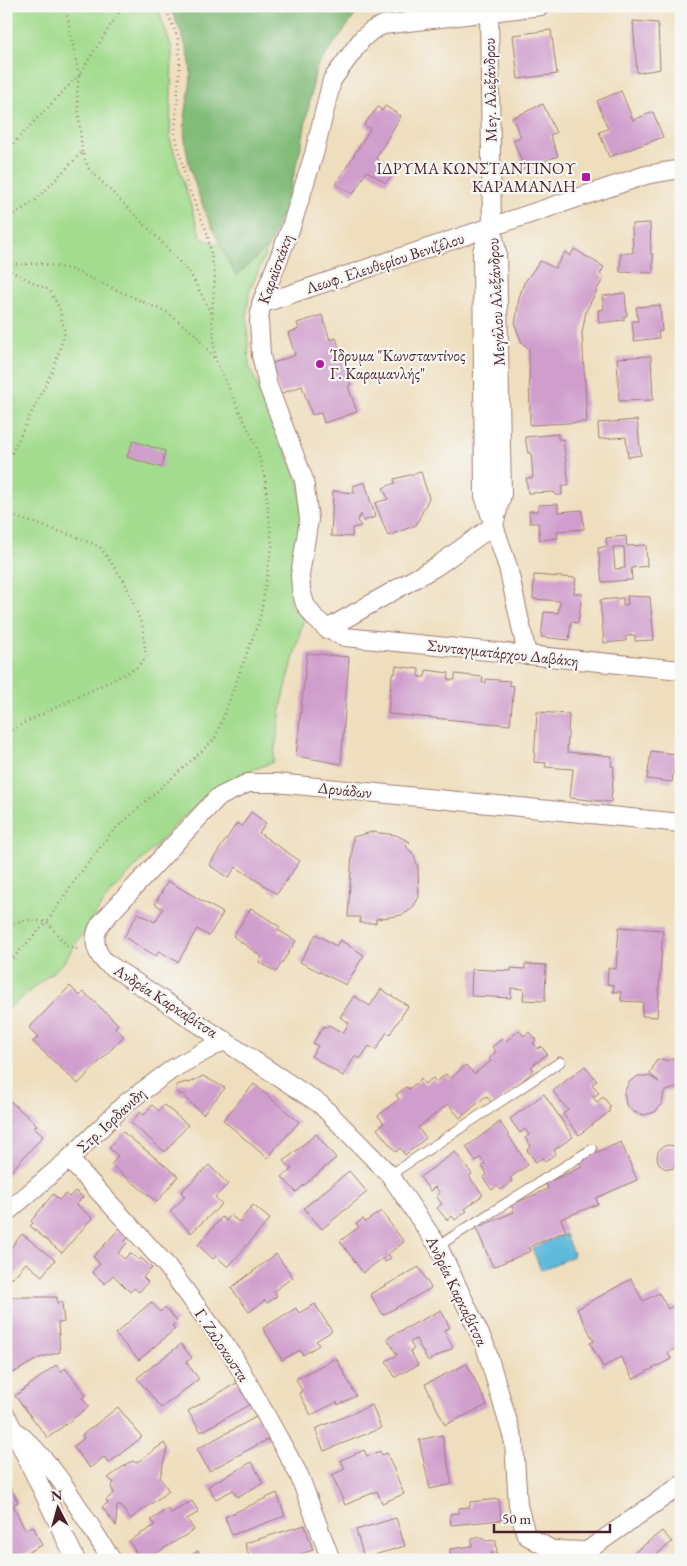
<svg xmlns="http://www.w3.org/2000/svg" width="687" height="1566" font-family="'EB Garamond',serif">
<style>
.green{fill:#a3dc8e;stroke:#767e5c}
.forest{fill:#82bc79;stroke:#666e52}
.water{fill:#5dbadb;stroke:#546c83}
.building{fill:#d09ecd;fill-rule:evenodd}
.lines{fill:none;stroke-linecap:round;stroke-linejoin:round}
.lane-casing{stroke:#9c7e74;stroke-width:11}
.street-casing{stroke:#9c7e74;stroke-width:20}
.path{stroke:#9c7e74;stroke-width:2.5;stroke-dasharray:1 4;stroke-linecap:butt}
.lane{stroke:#fff;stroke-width:9}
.street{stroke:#fff;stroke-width:18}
.poi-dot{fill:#b5179e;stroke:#f6f6f2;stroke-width:2}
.labels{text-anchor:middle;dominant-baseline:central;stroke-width:4.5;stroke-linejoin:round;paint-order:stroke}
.street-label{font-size:16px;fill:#4a1f2b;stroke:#f6f6f2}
.poi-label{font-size:16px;fill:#4a1f2b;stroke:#f6f6f2;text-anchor:end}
</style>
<rect width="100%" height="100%" fill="#f6f6f2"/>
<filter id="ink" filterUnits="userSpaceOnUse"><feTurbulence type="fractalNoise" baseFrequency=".02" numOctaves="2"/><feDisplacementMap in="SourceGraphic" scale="10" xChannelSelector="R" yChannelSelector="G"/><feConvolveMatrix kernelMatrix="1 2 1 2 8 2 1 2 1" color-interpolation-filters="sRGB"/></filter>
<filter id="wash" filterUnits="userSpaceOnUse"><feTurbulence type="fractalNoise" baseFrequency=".0096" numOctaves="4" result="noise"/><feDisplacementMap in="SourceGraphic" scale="20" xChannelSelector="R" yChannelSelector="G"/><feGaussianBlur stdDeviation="1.12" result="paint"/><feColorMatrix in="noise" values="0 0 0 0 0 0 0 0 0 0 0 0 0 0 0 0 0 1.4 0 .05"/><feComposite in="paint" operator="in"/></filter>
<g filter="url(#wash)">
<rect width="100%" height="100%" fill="#efdebd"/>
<path class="green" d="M 6,6 L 157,6 L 172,49 L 170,139 L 201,238 L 221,246 L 236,275 L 269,246 L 249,292 L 247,314 L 249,366 L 300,485 L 302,519 L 289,605 L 304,617 L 282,703 L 273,762 L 239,775 L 214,790 L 182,818 L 107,897 L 63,963 L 6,1011 Z"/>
<path class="forest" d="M 169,6 L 362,6 L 316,68 L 302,142 L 288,198 L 269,246 L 236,276 C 214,232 191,189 185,140 C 182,118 190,97 191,75 C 191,52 179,27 169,6 Z"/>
<path class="water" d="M 565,1234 L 574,1256 L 541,1270 L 532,1248 Z"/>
<g id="blocks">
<path class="building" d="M 633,21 L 658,23 L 660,69 L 637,73 Z
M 551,30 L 557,74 L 518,79 L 513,35 Z
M 621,91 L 633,120 L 653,112 L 663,137 L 609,157 L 599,132 L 608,129 L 597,101 Z
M 543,104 L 556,133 L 550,135 L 558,156 L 516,172 L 514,165 L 522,161 L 513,140 L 521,137 L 512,118 Z
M 385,106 L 401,116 L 376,158 L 395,171 L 386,183 L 367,171 L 353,194 L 336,184 L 370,129 L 364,125 L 378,107 L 382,111 Z
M 650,223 L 651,254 L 653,254 L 653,273 L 620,272 L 621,253 L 633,253 L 632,224 Z
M 574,249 L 604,267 L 600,274 L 604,277 L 586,311 L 582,333 L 587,422 L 530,425 L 529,349 L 522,343 L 515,325 L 519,298 L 524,283 L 540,261 L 555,268 L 565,252 L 570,256 Z
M 625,293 L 627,316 L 624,316 L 624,320 L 599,323 L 598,310 L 604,309 L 602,296 Z
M 660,305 L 662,331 L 658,332 L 659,338 L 634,341 L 632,321 L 638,321 L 636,307 Z
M 322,315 L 330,340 L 336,338 L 351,385 L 348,386 L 357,412 L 324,423 L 321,413 L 312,415 L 302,386 L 280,394 L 270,364 L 295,355 L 288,333 L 299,329 L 297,323 Z
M 651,356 L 653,400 L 619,401 L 617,358 Z
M 637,420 L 641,455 L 628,457 L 626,437 L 599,439 L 598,423 Z
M 558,434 L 558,439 L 563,439 L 569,486 L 562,486 L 562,495 L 555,495 L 554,492 L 528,493 L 526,478 L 533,478 L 531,453 L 528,453 L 525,437 Z
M 133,441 L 165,451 L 162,468 L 127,457 Z
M 421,472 L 429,498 L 416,525 L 388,536 L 375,503 L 388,499 L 383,488 L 395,483 L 394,479 Z
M 365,482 L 375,517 L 363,521 L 361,514 L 357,521 L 361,526 L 352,528 L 352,537 L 331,536 L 333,491 L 355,493 L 353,486 Z
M 558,504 L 558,512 L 582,510 L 584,529 L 557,531 L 558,538 L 540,540 L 538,523 L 530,523 L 529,511 L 538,511 L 538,505 Z
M 626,536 L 627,546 L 646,545 L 647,566 L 631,568 L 632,580 L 602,582 L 598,548 L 607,546 L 606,538 ZM 613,547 L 624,547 L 625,568 L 615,569 Z
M 534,575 L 576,578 L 574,593 L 582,594 L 578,623 L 571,622 L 569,640 L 541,637 L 544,612 L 558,613 L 560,601 L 533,599 Z
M 627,596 L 650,597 L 654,640 L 635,641 L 635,635 L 626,636 L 626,641 L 604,643 L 600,600 L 623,598 L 623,605 L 628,604 Z
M 307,653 L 349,657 L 341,764 L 296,756 Z
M 396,666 L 419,669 L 419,677 L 425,677 L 426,670 L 449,673 L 448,680 L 455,680 L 455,674 L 483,677 L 482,683 L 486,683 L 486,679 L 510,681 L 509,685 L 514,686 L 510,725 L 388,714 L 392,674 L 395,674 Z
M 537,712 L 569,714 L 567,752 L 612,756 L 611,766 L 614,766 L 611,802 L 570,798 L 573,769 L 545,767 L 546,763 L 534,762 Z
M 651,751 L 676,754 L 672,782 L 647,779 Z
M 251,812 L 266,823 L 259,833 L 300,861 L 277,894 L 236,867 L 228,878 L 209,865 L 237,823 L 242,826 Z
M 372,832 L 396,835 L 410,842 L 406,846 L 414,855 L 418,868 L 419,897 L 412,909 L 402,915 L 376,919 L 376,923 L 360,923 L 360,917 L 348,917 L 353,837 Z
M 168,881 L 223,913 L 209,936 L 197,929 L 178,962 L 159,951 L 156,956 L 124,937 L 138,913 L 155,922 L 163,909 L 155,904 Z
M 251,908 L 280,927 L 278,930 L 296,941 L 276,972 L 259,962 L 262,957 L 233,936 Z
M 619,927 L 663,930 L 657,1017 L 642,1016 L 643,1002 L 621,1001 L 621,992 L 613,992 L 614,985 L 607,984 L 608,968 L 616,969 Z
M 316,934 L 336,946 L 340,940 L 364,955 L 346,985 L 300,962 Z
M 525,964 L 546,965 L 545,1001 L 523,1000 L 524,989 L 511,988 L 511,998 L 471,996 L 472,969 L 511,971 L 511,968 L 525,969 Z
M 70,986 L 80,996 L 84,992 L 118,1024 L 115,1028 L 124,1036 L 78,1084 L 33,1042 L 38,1037 L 29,1028 Z
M 381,989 L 408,1006 L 390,1034 L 387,1032 L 376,1050 L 369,1046 L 360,1059 L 355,1056 L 343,1076 L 311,1056 L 318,1046 L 313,1043 L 324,1026 L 327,1028 L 329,1025 L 343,1033 L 349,1023 L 340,1017 L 354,996 L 370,1006 Z
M 519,1030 L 524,1036 L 529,1032 L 536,1040 L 533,1043 L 538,1049 L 541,1046 L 547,1054 L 531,1067 L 534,1070 L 520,1083 L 494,1105 L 486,1096 L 460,1118 L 448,1104 L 418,1128 L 426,1138 L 405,1155 L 400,1148 L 396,1152 L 377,1129 L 384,1123 L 378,1116 L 399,1099 L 396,1095 L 406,1087 L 409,1089 L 421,1079 L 425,1084 L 433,1078 L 436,1082 L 446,1074 L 450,1079 L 466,1065 L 474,1074 L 491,1061 L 489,1059 L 496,1052 L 492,1047 L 502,1039 L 505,1042 Z
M 681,1055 L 681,1086 L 664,1092 L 662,1103 L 655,1112 L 644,1115 L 633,1112 L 626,1104 L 624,1093 L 629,1082 L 638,1076 L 649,1076 L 659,1082 L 650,1074 L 656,1061 L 662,1059 L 667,1061 Z
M 585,1066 L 597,1081 L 592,1084 L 599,1093 L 593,1097 L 597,1102 L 603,1097 L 611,1107 L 608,1109 L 610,1111 L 579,1135 L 563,1114 L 568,1110 L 553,1091 Z
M 203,1076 L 225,1088 L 203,1114 L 185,1098 L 186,1095 L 179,1094 L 176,1090 L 177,1085 L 186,1082 L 189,1083 Z
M 254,1084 L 299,1122 L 267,1158 L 223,1120 Z
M 544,1094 L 573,1137 L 554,1150 L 556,1153 L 545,1162 L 542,1158 L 536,1162 L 527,1150 L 531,1146 L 525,1138 L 529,1135 L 525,1129 L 520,1133 L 510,1119 Z
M 6,1097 L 37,1125 L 34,1128 L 43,1136 L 6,1177 Z
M 152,1105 L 159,1111 L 164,1105 L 188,1125 L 165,1152 L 131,1123 L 140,1112 L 144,1115 Z
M 500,1122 L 528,1165 L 510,1178 L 512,1181 L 501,1190 L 497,1186 L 492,1190 L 483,1178 L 487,1174 L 482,1166 L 485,1164 L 480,1157 L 476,1161 L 466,1147 Z
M 123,1132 L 178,1176 L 157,1202 L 111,1165 L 118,1156 L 109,1148 Z
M 316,1134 L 336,1158 L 296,1192 L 282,1177 L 292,1169 L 284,1161 Z
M 621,1142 L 637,1180 L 596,1198 L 598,1204 L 561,1219 L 566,1231 L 529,1247 L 531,1251 L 493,1267 L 476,1228 L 514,1212 L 511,1205 L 548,1189 L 546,1183 L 582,1167 L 579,1160 Z
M657 1157a12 12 0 1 1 24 0a12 12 0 1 1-24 0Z
M 455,1152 L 472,1174 L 469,1176 L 483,1195 L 465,1209 L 467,1211 L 455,1220 L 452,1216 L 447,1220 L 437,1208 L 442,1204 L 436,1196 L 440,1193 L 435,1187 L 430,1191 L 420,1177 Z
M 209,1165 L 228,1184 L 215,1197 L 222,1204 L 191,1233 L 170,1211 L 185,1197 L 181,1192 Z
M 349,1171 L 367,1192 L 322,1229 L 304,1208 Z
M 75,1191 L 83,1197 L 76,1204 L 92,1218 L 62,1253 L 30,1226 L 33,1223 L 31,1221 L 53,1194 L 59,1200 L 65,1194 L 69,1197 Z
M 253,1205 L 270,1219 L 228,1267 L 216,1256 L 213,1259 L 198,1245 L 222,1217 L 226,1221 L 230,1215 L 239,1222 Z
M 381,1211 L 404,1242 L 388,1254 L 391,1258 L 385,1262 L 383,1258 L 363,1273 L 340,1241 L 359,1227 L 356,1224 L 363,1219 L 365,1222 Z
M 121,1227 L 130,1235 L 125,1241 L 127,1243 L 118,1253 L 124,1259 L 130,1253 L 139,1260 L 141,1258 L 152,1268 L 143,1277 L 148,1282 L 139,1292 L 134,1288 L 130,1292 L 113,1275 L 105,1284 L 92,1272 L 100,1264 L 93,1257 Z
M 22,1234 L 55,1260 L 42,1276 L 26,1263 L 12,1279 L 6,1274 L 6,1253 Z
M 276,1254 L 293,1277 L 274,1291 L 277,1296 L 267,1303 L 265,1300 L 249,1312 L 231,1288 Z
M 419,1267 L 431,1288 L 383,1315 L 370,1294 Z
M 631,1279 L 643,1301 L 659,1293 L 668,1309 L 674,1305 L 681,1317 L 681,1346 L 668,1353 L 671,1359 L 633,1379 L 621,1357 L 603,1367 L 590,1343 L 594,1341 L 577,1309 Z
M 6,1297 L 57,1297 L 57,1303 L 62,1302 L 64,1322 L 58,1323 L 60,1352 L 39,1358 L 13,1373 L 6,1360 Z
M 151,1302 L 160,1312 L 165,1307 L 177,1321 L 172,1326 L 175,1329 L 139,1360 L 115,1334 Z
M 315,1304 L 332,1331 L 316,1341 L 319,1345 L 303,1355 L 300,1350 L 282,1360 L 263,1328 L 296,1308 L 299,1313 Z
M 441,1310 L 450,1328 L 444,1330 L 453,1348 L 428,1361 L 416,1339 L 410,1342 L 414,1349 L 410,1351 L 418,1365 L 395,1377 L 386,1361 L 397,1355 L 387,1338 Z
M 181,1344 L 192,1358 L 186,1362 L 199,1379 L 161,1408 L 137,1378 Z
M 336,1358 L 356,1396 L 338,1405 L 337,1402 L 311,1415 L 299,1393 L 302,1391 L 296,1379 Z
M 467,1364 L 487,1405 L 445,1425 L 425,1384 Z
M 56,1365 L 61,1372 L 65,1368 L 86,1395 L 82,1398 L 89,1406 L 48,1438 L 15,1396 Z
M 240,1381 L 252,1403 L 201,1432 L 188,1411 Z
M 372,1405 L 381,1428 L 324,1451 L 315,1429 Z
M 118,1407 L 142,1437 L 109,1463 L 104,1457 L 90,1468 L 73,1447 L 84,1438 L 82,1435 Z
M 258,1416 L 270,1438 L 209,1471 L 197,1449 Z
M 442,1435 L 452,1484 L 430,1489 L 419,1440 Z
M 164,1443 L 167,1448 L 160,1478 L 169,1491 L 130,1519 L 121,1506 L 117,1506 L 116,1526 L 102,1507 L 108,1503 L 106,1500 L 114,1493 L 111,1487 L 114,1483 L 108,1478 L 128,1463 L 133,1461 L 136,1463 Z
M 364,1450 L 367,1456 L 380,1451 L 382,1455 L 387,1453 L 404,1494 L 382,1503 L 377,1491 L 345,1505 L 332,1475 L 345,1469 L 341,1460 Z
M 252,1462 L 263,1483 L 237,1497 L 233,1490 L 216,1499 L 208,1486 Z
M 8,1483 L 18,1502 L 13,1505 L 25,1530 L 33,1526 L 42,1545 L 13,1560 L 6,1560 Z
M 277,1493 L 285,1516 L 232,1535 L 225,1517 Z
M 499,1499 L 501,1520 L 451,1525 L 450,1514 L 459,1513 L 459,1508 L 470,1507 L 470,1502 Z
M 192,1501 L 199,1512 L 187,1519 L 194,1530 L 145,1560 L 140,1560 L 129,1541 L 155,1525 L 151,1520 L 168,1509 L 171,1513 Z
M 396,1518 L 405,1546 L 364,1558 L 356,1530 Z
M 305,1525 L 313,1550 L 281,1560 L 250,1560 L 245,1543 Z
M 662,1531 L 672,1542 L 650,1560 L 620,1560 L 628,1553 L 630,1556 Z
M 480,1537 L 486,1541 L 496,1540 L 497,1553 L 491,1553 L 490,1560 L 450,1560 L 450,1549 L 472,1546 L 472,1539 Z
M 198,1551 L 203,1560 L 184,1560 Z"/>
</g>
</g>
<g filter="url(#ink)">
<use href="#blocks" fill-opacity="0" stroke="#9c7e74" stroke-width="1"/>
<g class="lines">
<defs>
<path id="lane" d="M 390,1175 L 560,1062
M 438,1246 L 592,1149"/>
<path id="street" d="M 541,6 L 383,25 L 371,31 L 362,39 L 332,80 L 314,154 L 291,227 L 261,304 L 259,321 L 261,355 L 268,386 L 304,480 L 309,519 L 300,575 L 301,590 L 305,604 L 315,618 L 327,629 L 345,637 L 681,670
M 492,228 L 482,251 L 484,496 L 508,567 L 527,654
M 261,304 L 646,175 L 681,169
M 327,629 L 437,566 L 494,525 L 502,494 L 497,252 L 492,228 L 489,12
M 69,1159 L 167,1266 L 232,1354 L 299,1475 L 331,1560
M 6,1213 L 69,1159 L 126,1103 L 174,1068 L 225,1040
M 6,1415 L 76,1560
M 13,1429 C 56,1463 82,1515 112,1560
M 585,1551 L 552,1550 L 526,1535 L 518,1505 L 514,1442 L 485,1345 L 438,1246 L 390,1175 L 320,1104 L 105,962 C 94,950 92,935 102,922 L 217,798 L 248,783 L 276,783 L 681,823
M 577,1558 L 681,1485"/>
</defs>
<use href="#lane" class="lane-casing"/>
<use href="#street" class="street-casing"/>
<path class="path" d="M 6,151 L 79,75 L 65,6
M 82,152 L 77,94 L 79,75 L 123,6
M 6,220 L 36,200 L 82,152 L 89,169 L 156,236 L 191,275 L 211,313
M 6,264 L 44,264 L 70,269 L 168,313 L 195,334 L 214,358
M 6,269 L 49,290 L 59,307 L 65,333 L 54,367 L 6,465
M 6,514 L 74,536 L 100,547 L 125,582 L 143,628 L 146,658 L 135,669 L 24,723 L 6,734
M 6,930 C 18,918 32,919 47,922 L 75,880 L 112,832 L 215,739 L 260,618 L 272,546 L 265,479 L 256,446 L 215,359 L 212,315 L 215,275 L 207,232 L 187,184 L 175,133 L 180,61 L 178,39 L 165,6
M 6,965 L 47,922 L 67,946 L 80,950"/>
<use href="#lane" class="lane"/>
<use href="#street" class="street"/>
</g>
</g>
<g class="poi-dot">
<rect x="581" y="172" width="10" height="10" rx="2.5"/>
<circle cx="320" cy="364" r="5"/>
</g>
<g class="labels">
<g class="street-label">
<text transform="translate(490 90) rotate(-91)">Μεγ. Αλεξάνδρου</text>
<text transform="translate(385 263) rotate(-18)">Λεωφ. Ελευθερίου Βενιζέλου</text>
<text transform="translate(275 269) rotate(-70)">Καραϊσκάκη</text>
<text transform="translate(496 302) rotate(-93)">Μεγάλου Αλεξάνδρου</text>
<text transform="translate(503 653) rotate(6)">Συνταγματάρχου Δαβάκη</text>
<text transform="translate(345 790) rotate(6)">Δρυάδων</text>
<text transform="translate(166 1001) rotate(33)">Ανδρέα Καρκαβίτσα</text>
<text transform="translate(111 1120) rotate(-43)">Στρ. Ιορδανιδη</text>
<text transform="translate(457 1291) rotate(64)">Ανδρέα Καρκαβίτσα</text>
<text transform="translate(222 1345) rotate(56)">Γ. Ζαλοκωστα</text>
</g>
<g class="poi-label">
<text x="576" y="168">ΙΔΡΥΜΑ ΚΩΝΣΤΑΝΤΙΝΟΥ<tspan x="576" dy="18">ΚΑΡΑΜΑΝΛΗ</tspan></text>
<text x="330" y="355" text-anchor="start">Ίδρυμα "Κωνσταντίνος<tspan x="330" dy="18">Γ. Καραμανλής"</tspan></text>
</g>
</g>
<rect width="687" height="1566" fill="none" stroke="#f6f6f2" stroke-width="25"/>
<g transform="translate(58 1508) rotate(354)" stroke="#f6f6f2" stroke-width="4" paint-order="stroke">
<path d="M0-4L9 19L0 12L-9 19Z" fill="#4a1f2b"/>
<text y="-8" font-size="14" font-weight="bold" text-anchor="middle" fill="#4a1f2b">N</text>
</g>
<path d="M494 1524v8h116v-8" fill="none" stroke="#4a1f2b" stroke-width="2.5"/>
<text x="502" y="1524" font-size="15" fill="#4a1f2b" stroke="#f6f6f2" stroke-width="4" paint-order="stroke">50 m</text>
</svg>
